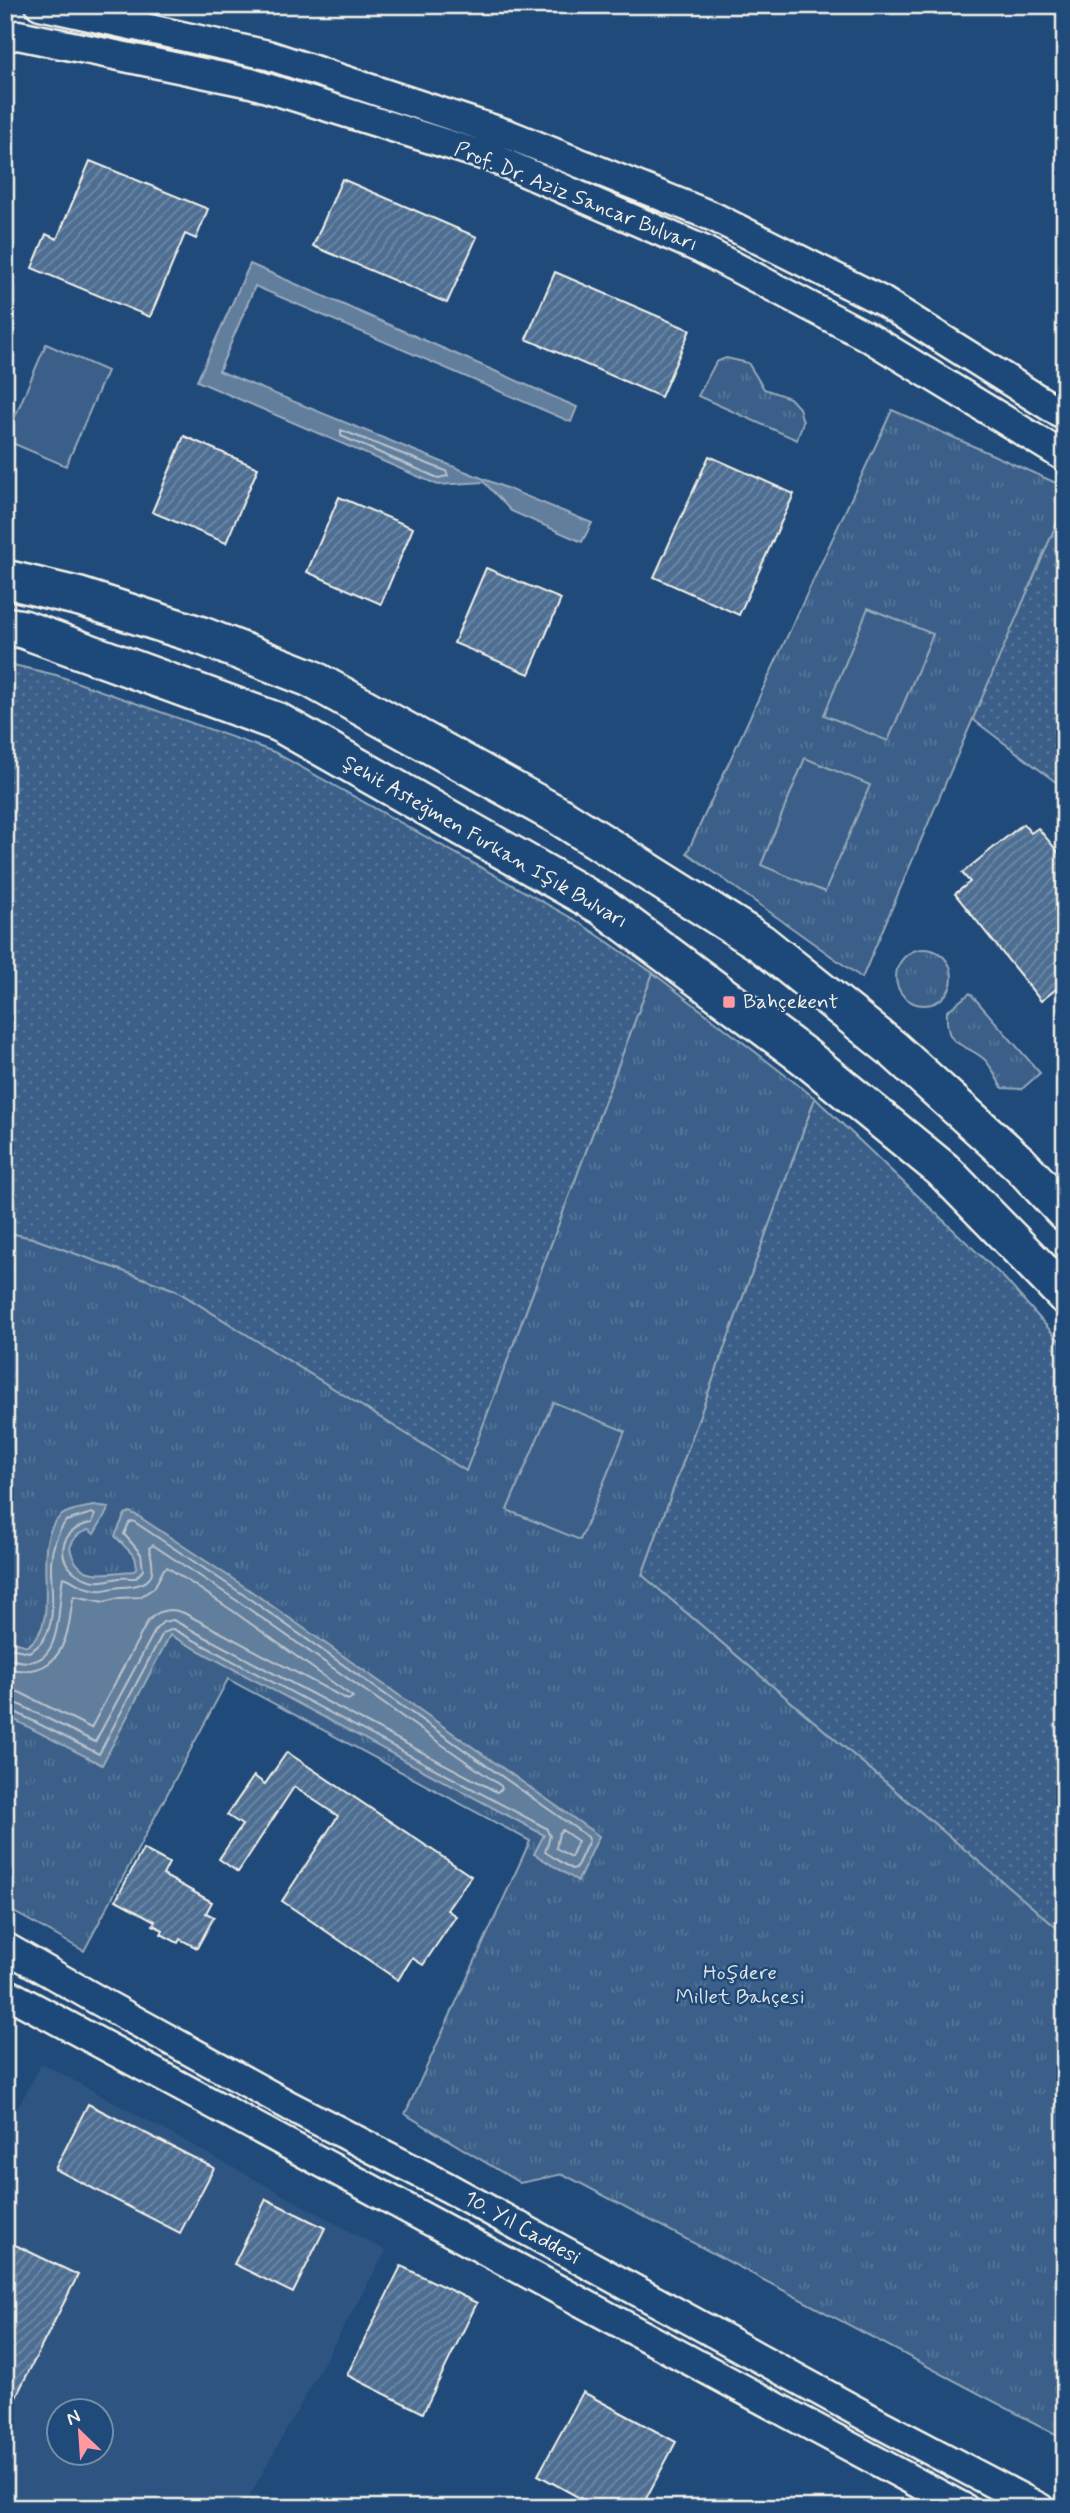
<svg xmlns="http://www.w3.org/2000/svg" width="1070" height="2513" font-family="Mynerve,sans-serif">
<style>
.built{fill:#2d5581;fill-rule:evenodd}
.grass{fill:url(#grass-dots);stroke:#97a8b8;stroke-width:2}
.park{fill:url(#park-tufts);stroke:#97a8b8;stroke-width:2}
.pitch{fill:#3a5f88;stroke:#97a8b8;stroke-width:2}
.water{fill:#627e9d;stroke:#9cacbb;stroke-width:2}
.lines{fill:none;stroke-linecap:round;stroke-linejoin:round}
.shore{stroke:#bac3ca;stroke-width:2}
.building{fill:url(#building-hatch);stroke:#f4f1e8;stroke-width:2}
.minor-casing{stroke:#f4f1e8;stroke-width:33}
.major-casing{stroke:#f4f1e8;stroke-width:42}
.minor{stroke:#1f4a7a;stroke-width:28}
.major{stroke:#1f4a7a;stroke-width:37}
.poi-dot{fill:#ff9aa2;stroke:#1f4a7a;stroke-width:2.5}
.labels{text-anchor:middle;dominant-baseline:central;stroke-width:5;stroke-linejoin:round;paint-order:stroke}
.street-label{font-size:21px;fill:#f4f1e8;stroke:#1f4a7a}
.poi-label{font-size:21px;fill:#f4f1e8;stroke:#1f4a7a;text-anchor:start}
.park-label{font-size:21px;fill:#e1e2de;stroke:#1f4a7a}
</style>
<defs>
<pattern id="grass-dots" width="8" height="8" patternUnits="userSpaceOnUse" patternTransform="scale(1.75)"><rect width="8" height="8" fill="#3a5f88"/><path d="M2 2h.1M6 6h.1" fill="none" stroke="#577699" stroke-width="1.8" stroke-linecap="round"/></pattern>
<pattern id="park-tufts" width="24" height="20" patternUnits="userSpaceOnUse" patternTransform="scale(1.75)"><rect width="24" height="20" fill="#3a5f88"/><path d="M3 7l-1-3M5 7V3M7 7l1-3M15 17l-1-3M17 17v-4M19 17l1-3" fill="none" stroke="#577699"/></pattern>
<pattern id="building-hatch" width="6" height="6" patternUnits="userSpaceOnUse" patternTransform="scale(1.75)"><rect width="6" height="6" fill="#4d6e92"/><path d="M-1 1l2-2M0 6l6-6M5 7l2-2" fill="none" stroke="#708aa6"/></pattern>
</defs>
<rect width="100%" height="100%" fill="#1f4a7a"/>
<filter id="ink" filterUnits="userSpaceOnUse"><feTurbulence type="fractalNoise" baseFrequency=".0143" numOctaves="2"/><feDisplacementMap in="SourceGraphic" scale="14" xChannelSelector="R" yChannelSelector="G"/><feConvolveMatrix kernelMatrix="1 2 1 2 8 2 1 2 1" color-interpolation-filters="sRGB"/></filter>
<g filter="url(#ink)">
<path class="built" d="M 42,2063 L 386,2251 L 243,2508 L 5,2508 L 5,2131 ZM 60,2412 L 102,2412 L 102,2454 L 60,2454 Z"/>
<path class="grass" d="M 1065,504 L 1065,789 L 971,718 Z
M 5,663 L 56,675 L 274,752 L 577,921 L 653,973 L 466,1471 L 175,1290 L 32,1238 L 5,1232 Z
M 815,1098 L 1005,1279 L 1065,1347 L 1065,1935 L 642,1575 Z"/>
<path class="park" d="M 726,358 L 748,363 L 764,389 L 790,398 L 799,408 L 803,422 L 797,440 L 698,396 L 716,362 Z
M 892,410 L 1065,487 L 1065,504 L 862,978 L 687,853 Z
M896 977a28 28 0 1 1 56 0a28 28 0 1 1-56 0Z
M 653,973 L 815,1098 L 642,1575 L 1065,1935 L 1065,2439 L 563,2174 L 520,2183 L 405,2114 L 530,1841 L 228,1679 L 84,1951 L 5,1907 L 5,1232 L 32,1238 L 175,1290 L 466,1471 Z
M 970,993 L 1040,1073 L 1022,1089 L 1002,1088 C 997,1080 992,1066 984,1059 C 962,1040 945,1050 947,1011 Z"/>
<path class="pitch" d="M 46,344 L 107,371 L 66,466 L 5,440 Z
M 868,608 L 933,634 L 888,741 L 824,715 Z
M 805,758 L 870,785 L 825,892 L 761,865 Z
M 553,1402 L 625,1431 L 580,1540 L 507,1510 Z"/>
<path class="water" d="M 250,264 L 577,407 L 571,422 L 255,286 L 219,371 L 592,523 L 582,542 L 511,511 L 484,482 L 438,485 L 197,381 Z
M 94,1506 L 109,1508 L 94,1534 L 89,1530 C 78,1533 74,1537 70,1548 C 78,1584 108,1572 134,1571 L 137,1566 L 135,1557 L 115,1536 L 125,1514 L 130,1512 L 138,1516 L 248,1589 L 599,1836 L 578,1881 L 534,1854 L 544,1835 L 170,1635 L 102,1765 L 5,1715 L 5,1639 L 27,1646 C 67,1622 25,1543 62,1515 C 70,1509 84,1508 94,1506 Z"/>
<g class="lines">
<path class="shore" d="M 341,430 L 446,471 L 448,476 L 438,478 L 341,436 Z
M 5,1647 L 29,1652 C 62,1635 50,1592 51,1562 C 52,1547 57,1533 66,1521 L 92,1513 L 95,1515 L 92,1523 C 56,1529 53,1567 87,1579 C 98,1583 103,1581 114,1579 C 121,1577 129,1578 136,1578 L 143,1570 L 141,1554 L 124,1534 L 129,1523 L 133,1521 L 244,1595 L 588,1837 L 589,1840 L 576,1868 L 572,1869 L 545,1852 L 550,1836 L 546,1828 L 173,1629 L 163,1633 L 99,1754 L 11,1710 L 5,1709
M 5,1657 C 66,1681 56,1610 63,1577 C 71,1578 78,1586 88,1588 C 105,1593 106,1588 121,1587 C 150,1586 158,1578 149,1548 L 153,1545 L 239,1602 L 501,1786 L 502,1789 L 497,1792 L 173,1620 L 163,1622 L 156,1629 L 95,1742 L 14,1702 L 5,1700
M 5,1668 C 43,1677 62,1661 69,1624 C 71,1615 71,1605 74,1596 L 104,1602 L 119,1598 L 140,1597 L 154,1588 L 164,1569 L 167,1567 L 233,1611 L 353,1697 L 348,1700 L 184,1613 C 170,1607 158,1610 148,1621 L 91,1728 L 19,1692 L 5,1690
M 562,1830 L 578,1841 L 571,1857 L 556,1848 L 559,1833 Z"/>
</g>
<path class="building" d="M 90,161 L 208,209 L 196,239 L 185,234 L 150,317 L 32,268 L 46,234 L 57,239 Z
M 342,179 L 477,237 L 447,303 L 313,246 Z
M 555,272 L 690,330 L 661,397 L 526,339 Z
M 184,436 L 258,468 L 226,543 L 152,512 Z
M 709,456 L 794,494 L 739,615 L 654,577 Z
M 339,497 L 413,528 L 381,604 L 307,572 Z
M 486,568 L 561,599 L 529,674 L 454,643 Z
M 1023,824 L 1031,833 L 1038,828 L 1065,860 L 1065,982 L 1041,1001 L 955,894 L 970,882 L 962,873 Z
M 287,1752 L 471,1876 L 447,1910 L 456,1916 L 423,1965 L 412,1958 L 398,1980 L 282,1901 L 338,1816 L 294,1787 L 238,1872 L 219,1859 L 242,1825 L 227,1815 L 254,1776 L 265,1784 Z
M 143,1849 L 169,1863 L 163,1875 L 212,1902 L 206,1913 L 214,1917 L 197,1948 L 180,1939 L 178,1943 L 161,1934 L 163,1930 L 153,1925 L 155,1921 L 116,1900 Z
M 88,2104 L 214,2168 L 180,2233 L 55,2169 Z
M 266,2199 L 325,2228 L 293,2293 L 234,2264 Z
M 11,2243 L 78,2275 L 5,2418 L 5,2255 Z
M 401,2266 L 477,2303 L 423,2413 L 347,2375 Z
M 583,2392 L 676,2442 L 641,2508 L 598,2508 L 538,2475 Z"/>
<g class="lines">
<defs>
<path id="minor" d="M 40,5 L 268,55 L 510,135 L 714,217 L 882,301 L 1065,416
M 5,37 L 18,35 L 251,83 L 495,159 L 701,249 L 870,338 L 1065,457
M 5,1947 L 101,2002 L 290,2106 L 447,2187 L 882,2425 L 1040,2508
M 5,1992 L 964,2508"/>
<path id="major" d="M 5,579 L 80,597 L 202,636 L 310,678 L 561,817 L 761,943 L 893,1049 L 1020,1164 L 1065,1212
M 5,626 L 23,629 L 278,722 L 602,906 L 805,1057 L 943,1170 L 1065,1295"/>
</defs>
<use href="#minor" class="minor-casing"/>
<use href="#major" class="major-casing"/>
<use href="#minor" class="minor"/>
<use href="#major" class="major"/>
</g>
</g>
<rect class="poi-dot" x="722" y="995" width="14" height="14" rx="3.5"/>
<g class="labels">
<g class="street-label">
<text transform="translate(576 197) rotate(22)">Prof. Dr. Aziz Sancar Bulvarı</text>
<text transform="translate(485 842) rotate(30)">Şehit Asteğmen Furkan Işık Bulvarı</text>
<text transform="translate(522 2228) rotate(29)">10. Yıl Caddesi</text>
</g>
<g class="poi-label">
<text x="743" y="1002">Bahçekent</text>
</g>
<g class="park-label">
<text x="740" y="1973">Hoşdere<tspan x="740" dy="24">Millet Bahçesi</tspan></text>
</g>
</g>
<rect width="1070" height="2513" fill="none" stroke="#1f4a7a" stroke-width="28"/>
<rect x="14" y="14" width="1042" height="2485" fill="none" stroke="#f4f1e8" stroke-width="2.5" filter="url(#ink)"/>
<g transform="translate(80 2432) rotate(335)"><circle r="33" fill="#1f4a7a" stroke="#748da6" stroke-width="2"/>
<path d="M0-5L12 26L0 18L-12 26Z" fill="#ff9aa2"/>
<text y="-10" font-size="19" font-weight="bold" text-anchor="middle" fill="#f4f1e8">N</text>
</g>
</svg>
